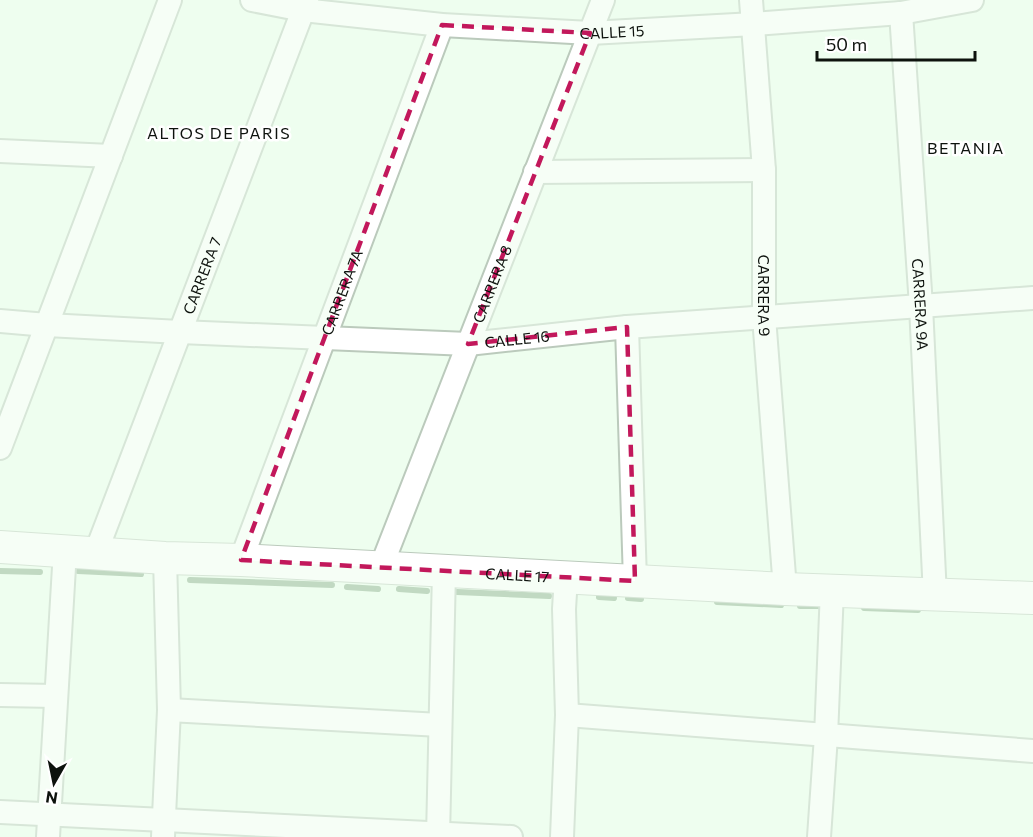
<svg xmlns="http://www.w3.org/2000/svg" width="1033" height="837" font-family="Commissioner,sans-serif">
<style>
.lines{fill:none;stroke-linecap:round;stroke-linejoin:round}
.stream{stroke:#8aae8d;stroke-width:6}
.street-casing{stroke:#bbcabc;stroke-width:26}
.secondary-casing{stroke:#bbcabc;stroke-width:34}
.street{stroke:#fff;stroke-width:22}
.secondary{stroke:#fff;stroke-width:32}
.marked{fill:none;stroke:#c2185b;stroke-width:4.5;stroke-dasharray:12 8;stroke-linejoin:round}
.labels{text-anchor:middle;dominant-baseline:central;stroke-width:5;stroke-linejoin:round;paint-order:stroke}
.street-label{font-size:15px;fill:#0d120d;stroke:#fff}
.neighbourhood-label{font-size:16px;letter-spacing:1.5px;fill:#0d120d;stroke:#fff}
</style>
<rect width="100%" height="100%" fill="#eefeef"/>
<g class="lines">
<path class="stream" d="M 0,571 L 40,572
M 78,571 L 141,574
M 190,580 L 332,585
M 347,587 L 378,589
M 399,589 L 427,591
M 457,592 L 549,596
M 599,597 L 614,598
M 628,598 L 641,599
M 717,602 L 781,605
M 800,606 L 824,606
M 864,608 L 918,610"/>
<defs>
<g id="street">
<path id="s1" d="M 252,0 L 303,10 L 442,25 L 590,33 L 754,24 L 901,13 L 972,0"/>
<path id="s2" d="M 751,0 L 764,170 L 764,317 L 785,589"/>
<path id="s3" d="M 901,13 L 921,306 L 935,596"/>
<path d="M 0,151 L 111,156"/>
<path d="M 535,172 L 764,170"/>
<path id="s4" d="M 0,321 L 47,325 L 180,332 L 468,344 L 627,327 L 1033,298"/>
<path d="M 627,327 L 635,581"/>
<path d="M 0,448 L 170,0"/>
<path id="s5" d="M 96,552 L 307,0"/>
<path id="s6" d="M 241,560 L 442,25"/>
<path id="s7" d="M 381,567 L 603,0"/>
<path d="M 0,695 L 56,696"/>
<path d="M 169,710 L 440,725"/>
<path d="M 567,715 L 1033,751"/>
<path d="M 0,812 L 511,837"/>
<path d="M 48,837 L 65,550"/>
<path d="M 163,837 L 169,710 L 165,558"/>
<path d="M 438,837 L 444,571"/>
<path d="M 562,837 L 567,715 L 564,609 L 566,577"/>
<path d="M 819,837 L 826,736 L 832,590"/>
</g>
<g id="secondary">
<path id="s8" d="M 0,547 L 165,558 L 241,560 L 785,589 L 1033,598"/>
</g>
</defs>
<use href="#street" class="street-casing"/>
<use href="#secondary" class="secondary-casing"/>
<use href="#street" class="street"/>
<use href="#secondary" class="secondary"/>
</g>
<path d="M0 0H1033V837H0ZM 442,25 L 590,33 L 468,344 L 627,327 L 635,581 L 241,560 Z" fill="#eefeef" fill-opacity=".55" fill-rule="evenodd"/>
<path class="marked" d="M 442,25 L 590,33 L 468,344 L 627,327 L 635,581 L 241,560 Z"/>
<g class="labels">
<g class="street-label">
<text stroke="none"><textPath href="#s1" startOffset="362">CALLE 15</textPath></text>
<text stroke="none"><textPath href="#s5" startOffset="296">CARRERA 7</textPath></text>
<text stroke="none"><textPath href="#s7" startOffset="304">CARRERA 8</textPath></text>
<text stroke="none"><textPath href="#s6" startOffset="286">CARRERA 7A</textPath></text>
<text stroke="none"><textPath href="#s2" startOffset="296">CARRERA 9</textPath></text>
<text stroke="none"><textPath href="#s3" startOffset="292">CARRERA 9A</textPath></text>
<text stroke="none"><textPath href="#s4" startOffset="518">CALLE 16</textPath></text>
<text stroke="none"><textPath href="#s8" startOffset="518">CALLE 17</textPath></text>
</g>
<g class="neighbourhood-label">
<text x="219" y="132">ALTOS DE PARIS</text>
<text x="966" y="147">BETANIA</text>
</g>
</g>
<g transform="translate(54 783) rotate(189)" stroke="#ffffff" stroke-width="4.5" paint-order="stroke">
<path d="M0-4.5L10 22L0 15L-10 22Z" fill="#0d120d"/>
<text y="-9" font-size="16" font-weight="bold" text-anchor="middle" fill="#0d120d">N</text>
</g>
<path d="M817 51v9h158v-9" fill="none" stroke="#0d120d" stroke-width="3"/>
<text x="826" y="51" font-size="18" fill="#0d120d" stroke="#ffffff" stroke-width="4.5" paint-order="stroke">50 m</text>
</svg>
